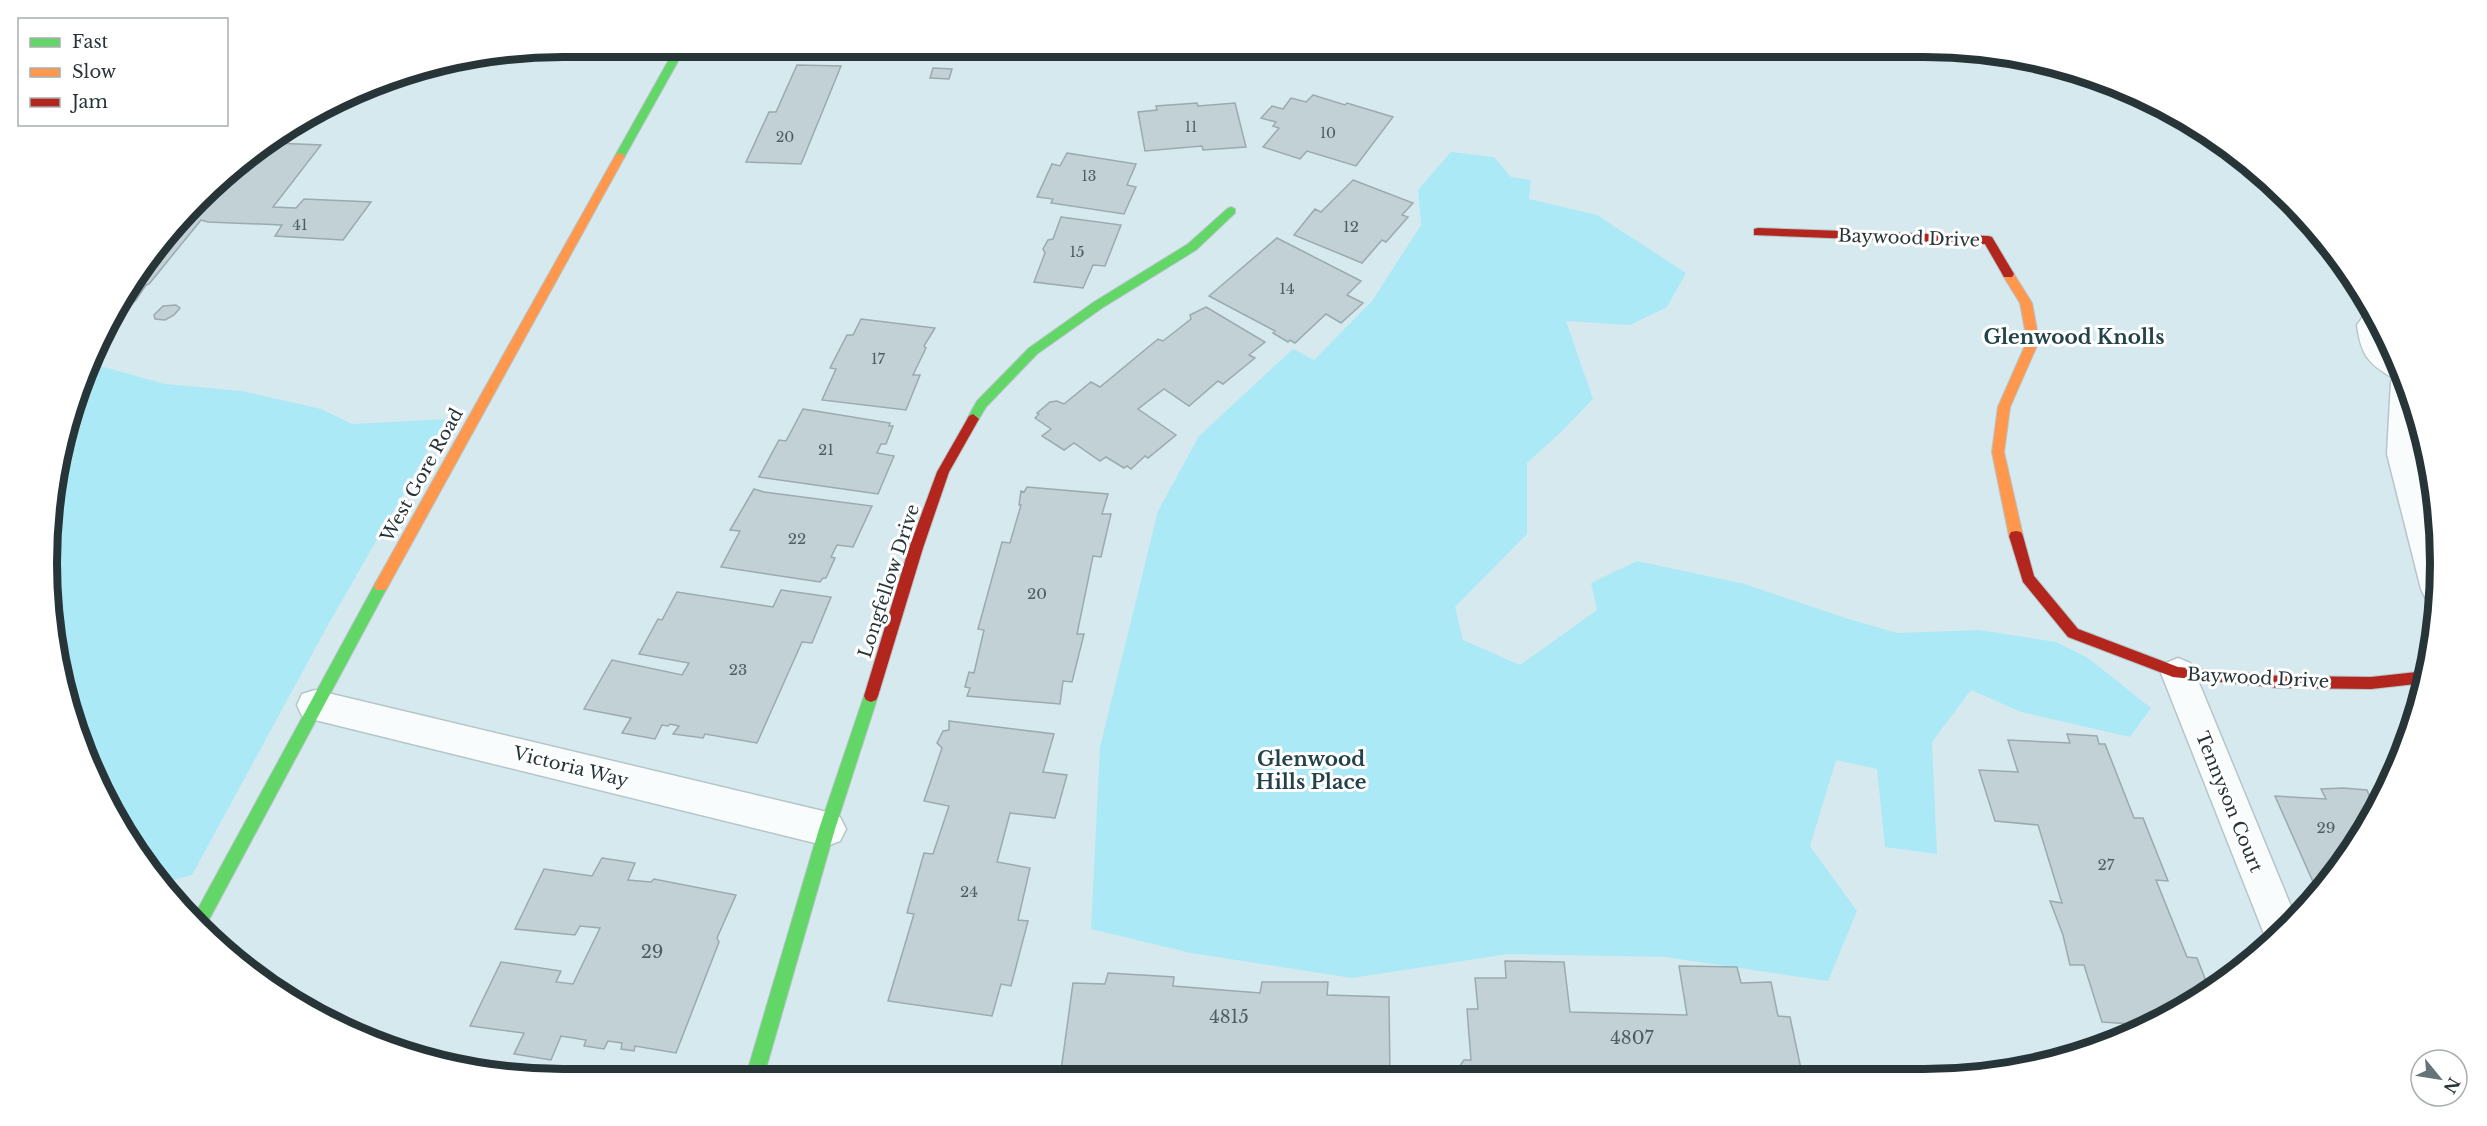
<svg xmlns="http://www.w3.org/2000/svg" width="2487" height="1126" font-family="'Libre Baskerville',serif">
<style>
.green{fill:#ace9f7}
.building{fill:#c1d1d5;stroke:#9baaae;stroke-width:1.5}
.lines{fill:none;stroke-linecap:round;stroke-linejoin:round}
.street-casing{stroke:#b6c5c9;stroke-width:3}
.fast-casing{stroke:#b6c5c9;stroke-width:2}
.slow-casing{stroke:#b6c5c9;stroke-width:2}
.jam-casing{stroke:#b6c5c9;stroke-width:2}
.street{fill:#f9fcfc;fill-rule:evenodd}
.fast{fill:#63d668;fill-rule:evenodd}
.slow{fill:#ff974d;fill-rule:evenodd}
.jam{fill:#b3261e;fill-rule:evenodd}
.labels{text-anchor:middle;dominant-baseline:central;stroke-width:6;stroke-linejoin:round;paint-order:stroke}
.far-number-label{font-size:14px;fill:#4e5d61}
.number-label{font-size:15px;fill:#4e5d61}
.street-label{font-size:18px;fill:#273539;stroke:#fff}
.near-number-label{font-size:18px;fill:#4e5d61}
.neighbourhood-label{font-size:20px;font-weight:bold;fill:#23434a;stroke:#fff}
.rim{fill:none;stroke:#273539;stroke-width:8}
</style>
<rect width="100%" height="100%" fill="#d6e9ee"/>
<path class="green" d="M 1451,152 L 1494,157 L 1511,177 L 1531,180 L 1529,199 L 1597,215 L 1686,273 L 1667,307 L 1630,325 L 1566,321 L 1593,399 L 1562,431 L 1527,463 L 1527,534 L 1455,607 L 1463,640 L 1520,665 L 1597,610 L 1591,583 L 1637,561 L 1745,584 L 1845,618 L 1897,633 L 1979,630 L 2056,642 L 2088,658 L 2151,708 L 2130,737 L 2021,712 L 1971,690 L 1932,742 L 1937,854 L 1885,847 L 1877,769 L 1836,760 L 1810,846 L 1857,911 L 1828,981 L 1665,957 L 1508,954 L 1352,978 L 1191,953 L 1091,929 L 1100,747 L 1158,511 L 1199,436 L 1293,349 L 1314,360 L 1372,301 L 1421,225 L 1418,190 Z
M 93,364 L 165,384 L 242,391 L 321,409 L 352,424 L 446,419 L 328,625 L 192,875 L 166,882 L 116,821 L 74,729 L 51,631 L 56,463 Z"/>
<path class="building" d="M 797,65 L 841,66 L 801,164 L 746,162 L 769,112 L 776,112 Z
M 933,68 L 952,69 L 949,79 L 930,78 Z
M 1313,95 L 1345,105 L 1347,103 L 1393,117 L 1356,166 L 1307,151 L 1300,159 L 1263,147 L 1279,128 L 1273,126 L 1276,122 L 1261,118 L 1272,106 L 1283,109 L 1291,98 L 1306,102 Z
M 1197,103 L 1198,106 L 1235,103 L 1246,147 L 1203,150 L 1202,146 L 1145,151 L 1138,112 L 1157,110 L 1156,106 Z
M 273,139 L 275,143 L 321,145 L 273,207 L 296,208 L 304,199 L 371,202 L 343,240 L 275,236 L 282,225 L 208,222 L 201,220 L 149,284 L 146,285 L 136,300 L 124,311 L 114,310 L 116,304 L 223,174 Z
M 1067,153 L 1136,164 L 1127,185 L 1136,187 L 1124,214 L 1051,203 L 1053,199 L 1037,197 L 1052,164 L 1060,166 Z
M 1353,180 L 1413,203 L 1402,215 L 1408,217 L 1386,242 L 1382,240 L 1362,263 L 1294,235 L 1315,209 L 1321,212 Z
M 1061,217 L 1121,225 L 1105,266 L 1093,265 L 1083,288 L 1034,282 L 1045,253 L 1043,249 L 1048,240 L 1053,239 Z
M 1277,238 L 1361,281 L 1347,295 L 1363,303 L 1341,323 L 1326,314 L 1295,343 L 1290,340 L 1288,342 L 1273,333 L 1275,331 L 1209,296 Z
M 176,305 L 180,308 L 174,315 L 165,320 L 155,319 L 154,315 L 163,306 Z
M 1206,307 L 1265,342 L 1249,355 L 1255,358 L 1223,384 L 1218,381 L 1189,406 L 1164,389 L 1138,409 L 1176,435 L 1148,458 L 1145,456 L 1131,469 L 1127,466 L 1124,468 L 1106,457 L 1100,461 L 1074,443 L 1064,450 L 1042,436 L 1051,429 L 1035,418 L 1039,414 L 1037,413 L 1050,402 L 1057,401 L 1064,404 L 1091,382 L 1100,387 L 1158,339 L 1163,341 L 1191,319 L 1190,315 Z
M 861,319 L 935,328 L 924,346 L 926,348 L 913,375 L 920,375 L 906,410 L 822,400 L 836,369 L 830,368 L 847,335 L 853,335 Z
M 803,409 L 890,423 L 889,426 L 893,426 L 886,444 L 881,444 L 877,453 L 894,456 L 878,494 L 759,477 L 779,440 L 786,441 Z
M 1027,487 L 1108,494 L 1102,514 L 1111,514 L 1101,557 L 1093,556 L 1077,634 L 1084,634 L 1072,682 L 1063,681 L 1060,704 L 967,696 L 970,688 L 965,687 L 969,672 L 974,673 L 984,630 L 978,629 L 1002,542 L 1010,543 L 1021,505 L 1019,505 L 1021,491 L 1024,492 Z
M 754,489 L 764,492 L 872,506 L 853,547 L 837,545 L 831,557 L 835,558 L 826,578 L 823,578 L 820,582 L 721,567 L 740,531 L 730,530 Z
M 781,590 L 831,597 L 812,643 L 802,642 L 757,743 L 705,734 L 703,738 L 673,734 L 679,726 L 670,724 L 668,726 L 662,725 L 655,739 L 622,733 L 631,718 L 584,709 L 612,660 L 682,675 L 689,663 L 639,654 L 658,619 L 662,620 L 677,592 L 773,607 Z
M 949,721 L 1054,734 L 1043,772 L 1067,775 L 1055,818 L 1010,813 L 997,862 L 1030,868 L 1018,920 L 1028,921 L 1011,986 L 1001,984 L 992,1016 L 888,1001 L 914,914 L 907,913 L 924,853 L 933,854 L 949,806 L 924,801 L 942,748 L 937,743 L 943,731 L 949,730 Z
M 2067,734 L 2097,736 L 2099,744 L 2105,744 L 2134,818 L 2143,818 L 2168,881 L 2156,880 L 2187,957 L 2197,958 L 2209,989 L 2148,1025 L 2102,1022 L 2084,965 L 2070,965 L 2063,935 L 2050,901 L 2062,903 L 2038,825 L 1995,821 L 1979,770 L 2018,772 L 2008,740 L 2070,743 Z
M 2343,788 L 2367,790 L 2371,800 L 2378,801 L 2334,877 L 2318,893 L 2275,796 L 2326,799 L 2321,789 Z
M 602,858 L 635,863 L 628,880 L 651,882 L 654,879 L 736,895 L 717,938 L 719,942 L 676,1053 L 635,1046 L 634,1051 L 621,1049 L 622,1043 L 608,1041 L 604,1049 L 584,1046 L 586,1040 L 561,1036 L 551,1060 L 514,1054 L 524,1033 L 470,1026 L 501,962 L 561,971 L 556,982 L 573,984 L 600,928 L 580,926 L 575,935 L 515,929 L 544,869 L 592,876 Z
M 1505,961 L 1564,962 L 1570,1012 L 1687,1015 L 1679,966 L 1737,967 L 1741,983 L 1771,982 L 1778,1016 L 1790,1017 L 1801,1069 L 1807,1070 L 1815,1076 L 1454,1077 L 1454,1074 L 1464,1060 L 1471,1060 L 1467,1009 L 1478,1009 L 1475,978 L 1506,978 Z
M 1108,973 L 1174,977 L 1173,986 L 1260,993 L 1262,982 L 1328,982 L 1327,995 L 1389,997 L 1390,1077 L 1060,1078 L 1073,983 L 1105,984 Z"/>
<g class="lines">
<defs>
<path id="street" d="M 2372,310 L 2401,365 L 2419,426 L 2419,454 L 2436,520 L 2440,563 L 2437,602 L 2426,599 L 2421,589 L 2387,454 L 2391,382 L 2393,378 C 2367,363 2361,354 2357,325 L 2366,312 Z
M 2178,658 L 2190,663 L 2195,673 L 2295,916 L 2268,944 L 2161,673 L 2166,663 Z
M 315,690 L 827,812 L 840,817 L 846,829 L 840,841 L 827,846 L 315,720 L 302,716 L 297,705 L 302,694 Z"/>
<path id="fast" d="M 676,47 L 686,47 L 625,156 L 624,158 L 616,158 L 615,156 Z
M 1231,207 L 1235,209 L 1235,213 L 1196,250 L 1102,308 L 1037,354 L 986,407 L 977,422 L 969,422 L 967,419 L 977,401 L 1029,348 L 1094,302 L 1188,244 L 1227,209 Z
M 381,580 L 386,582 L 388,586 L 204,929 L 194,916 L 376,582 Z
M 871,690 L 876,692 L 878,696 L 835,829 L 763,1079 L 745,1079 L 819,829 L 864,696 L 866,692 Z"/>
<path id="slow" d="M 620,153 L 625,156 L 386,590 L 376,590 L 374,586 L 376,582 L 615,156 Z
M 2008,270 L 2012,271 L 2032,303 L 2039,341 L 2010,407 L 2004,452 L 2023,536 L 2021,540 L 2011,540 L 2009,536 L 1992,452 L 1998,407 L 2027,341 L 2020,303 L 2002,274 Z"/>
<path id="jam" d="M 1758,228 L 1988,236 L 1992,237 L 2014,274 L 2012,277 L 2004,277 L 1985,244 L 1754,235 L 1754,229 Z
M 973,414 L 979,419 L 949,472 L 923,548 L 878,696 L 876,700 L 871,702 L 866,700 L 864,696 L 909,548 L 937,472 L 969,416 Z
M 2016,531 L 2021,532 L 2023,536 L 2034,576 L 2078,629 L 2178,667 L 2279,676 L 2371,677 L 2426,671 L 2428,672 L 2425,683 L 2371,689 L 2279,688 L 2173,677 L 2068,637 L 2023,582 L 2009,536 L 2011,532 Z"/>
</defs>
<use href="#street" class="street-casing"/>
<use href="#fast" class="fast-casing"/>
<use href="#slow" class="slow-casing"/>
<use href="#jam" class="jam-casing"/>
<use href="#street" class="street"/>
<use href="#fast" class="fast"/>
<use href="#slow" class="slow"/>
<use href="#jam" class="jam"/>
</g>
<g class="labels">
<g class="far-number-label">
<text x="1191" y="127">11</text>
<text x="1328" y="133">10</text>
<text x="785" y="137">20</text>
<text x="1089" y="176">13</text>
</g>
<g class="number-label">
<text x="300" y="224">41</text>
<text x="1351" y="226">12</text>
<text x="1077" y="251">15</text>
<text x="1287" y="288">14</text>
<text x="878" y="358">17</text>
<text x="826" y="449">21</text>
<text x="797" y="538">22</text>
<text x="1037" y="593">20</text>
<text x="738" y="669">23</text>
<text x="2326" y="827">29</text>
<text x="2106" y="864">27</text>
<text x="969" y="891">24</text>
</g>
<g class="street-label">
<text transform="translate(1909 238) rotate(2)">Baywood Drive</text>
<text transform="translate(422 475) rotate(-61)">West Gore Road</text>
<text transform="translate(889 581) rotate(-72)">Longfellow Drive</text>
<text transform="translate(2258 678) rotate(3)">Baywood Drive</text>
<text transform="translate(571 767) rotate(14)">Victoria Way</text>
<text transform="translate(2229 802) rotate(68)">Tennyson Court</text>
</g>
<g class="near-number-label">
<text x="652" y="952">29</text>
<text x="1229" y="1017">4815</text>
<text x="1632" y="1038">4807</text>
</g>
<g class="neighbourhood-label">
<text x="2074" y="337">Glenwood Knolls</text>
<text x="1311" y="759">Glenwood<tspan x="1311" dy="23">Hills Place</tspan></text>
</g>
</g>
<path d="M0 0H2487V1126H0ZM563 57H1924A506 506 0 0 1 2430 563V563A506 506 0 0 1 1924 1069H563A506 506 0 0 1 57 563V563A506 506 0 0 1 563 57Z" fill="#fff" fill-rule="evenodd"/>
<path class="rim" d="M563 57H1924A506 506 0 0 1 2430 563V563A506 506 0 0 1 1924 1069H563A506 506 0 0 1 57 563V563A506 506 0 0 1 563 57Z"/>
<rect x="18" y="18" width="210" height="108" fill="#ffffff" stroke="#a9aeb0" stroke-width="1.5"/>
<rect x="30" y="38" width="30" height="9" fill="#63d668" stroke="#a9aeb0" stroke-width="1.5"/>
<text x="72" y="48" font-size="18" fill="#273539">Fast</text>
<rect x="30" y="68" width="30" height="9" fill="#ff974d" stroke="#a9aeb0" stroke-width="1.5"/>
<text x="72" y="78" font-size="18" fill="#273539">Slow</text>
<rect x="30" y="98" width="30" height="9" fill="#b3261e" stroke="#a9aeb0" stroke-width="1.5"/>
<text x="72" y="108" font-size="18" fill="#273539">Jam</text>
<g transform="translate(2439 1078) rotate(120)"><circle r="28" fill="#ffffff" stroke="#a9aeb0" stroke-width="1.5"/>
<path d="M0-4.5L10 22L0 15L-10 22Z" fill="#647478"/>
<text y="-9" font-size="16" font-weight="bold" text-anchor="middle" fill="#273539">N</text>
</g>
</svg>
